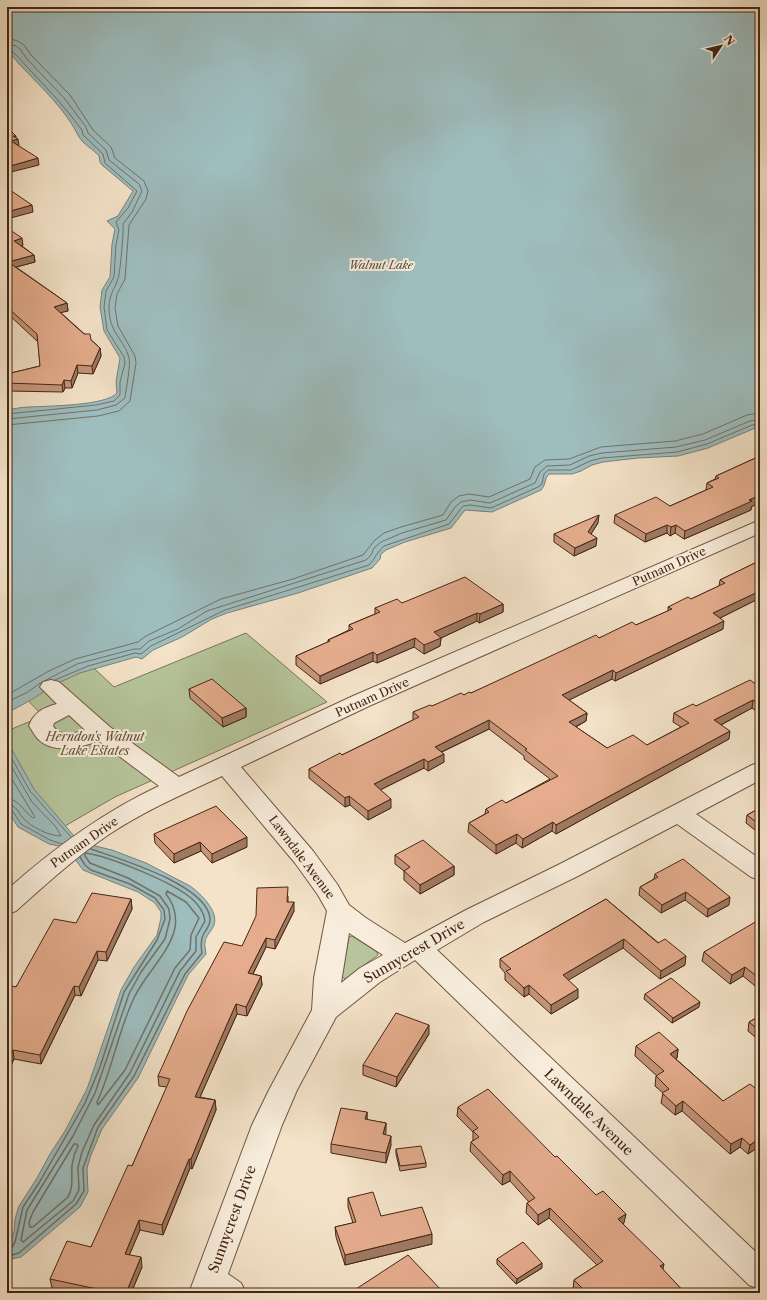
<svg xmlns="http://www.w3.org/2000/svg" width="767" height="1300" font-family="'Libre Caslon Text',serif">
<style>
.green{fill:#b6c59b;stroke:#7c7658}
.water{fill:#9ebdbe;stroke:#7a817a}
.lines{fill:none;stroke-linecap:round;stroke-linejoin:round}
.shore-far1{stroke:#707269;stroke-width:1}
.shore{stroke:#707269;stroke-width:1.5}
.minor-casing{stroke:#6f5641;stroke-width:2}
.minor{fill:#f8eddc;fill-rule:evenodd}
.wall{fill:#c5957a;stroke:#432714}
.shaded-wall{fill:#a07963;stroke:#432714}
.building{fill:#e5ad8e;stroke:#432714}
.labels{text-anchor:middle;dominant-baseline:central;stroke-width:4;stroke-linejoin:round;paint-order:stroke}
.far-water-label{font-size:11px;font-style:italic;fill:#5a4c3e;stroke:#f8eddc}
.street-label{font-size:12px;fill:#432714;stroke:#f8eddc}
.park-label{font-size:12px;font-style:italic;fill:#604e36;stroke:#f8eddc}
.near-street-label{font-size:14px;fill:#432714;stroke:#f8eddc}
</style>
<rect width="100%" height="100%" fill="#f4e3c9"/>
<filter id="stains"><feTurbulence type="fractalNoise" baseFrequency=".005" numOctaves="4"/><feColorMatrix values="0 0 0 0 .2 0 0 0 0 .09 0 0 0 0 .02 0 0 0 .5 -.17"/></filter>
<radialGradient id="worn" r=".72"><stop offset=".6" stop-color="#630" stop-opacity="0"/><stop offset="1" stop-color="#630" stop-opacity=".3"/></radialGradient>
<path class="green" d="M 246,633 L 327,702 L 115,797 L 53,833 L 7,802 L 7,731 L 43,716 L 7,679 L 65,641 L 114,687 Z
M 352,936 L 377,952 L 378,955 L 345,979 L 342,977 L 349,937 Z"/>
<path class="water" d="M 7,7 L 760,7 L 760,427 L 753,429 L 708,448 L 678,456 L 638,458 L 603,462 L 592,465 L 581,471 L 572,474 L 549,474 C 544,479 546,485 541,490 L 492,512 L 465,510 L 451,528 L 405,542 L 386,550 L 381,554 L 380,559 L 372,568 L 298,593 L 227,613 L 212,619 L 182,637 L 153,650 L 142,659 L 136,657 L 80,673 L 56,684 L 31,700 L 7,713 L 7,410 C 14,409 21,407 29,407 C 46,406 106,406 117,393 L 116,382 L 120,358 L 104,331 L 100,307 L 102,290 L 110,277 L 112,244 L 115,229 L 107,221 L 118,216 L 133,191 L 102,165 L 100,162 L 99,156 C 94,150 83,144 79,137 C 66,110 43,89 22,67 C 16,62 15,56 7,53 Z
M 7,743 L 12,750 L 34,789 L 74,836 L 87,844 L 112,850 L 146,863 L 190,886 C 200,893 219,911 214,925 C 212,931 206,935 205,942 C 204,946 206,950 206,954 L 188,975 L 138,1078 L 102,1129 L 91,1155 L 87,1168 L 88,1192 L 80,1207 L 21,1257 L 11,1259 L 7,1257 L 7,1252 L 14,1232 L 15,1219 L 19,1206 L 37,1178 L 50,1154 L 65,1131 L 87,1089 L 121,990 L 134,967 L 157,935 L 161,918 L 161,912 L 155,903 L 138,892 L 83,870 L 72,855 L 59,846 L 49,844 L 18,827 L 7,810 Z"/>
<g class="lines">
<path class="shore-far1" d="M 7,38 L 18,41 L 24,45 L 31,55 L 70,95 L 93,130 L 111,147 L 115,158 L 144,181 L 148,191 L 146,199 L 129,225 L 125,279 L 117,294 L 115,308 L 118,326 L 135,356 L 136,363 L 130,401 L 119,411 L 98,416 L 7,425
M 7,44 L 16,46 L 20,49 L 27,59 L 65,99 L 86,127 L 88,133 L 106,150 L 109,160 L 139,184 L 142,191 L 132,212 L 123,224 C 124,228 120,275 118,279 C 114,290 109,295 109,308 C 109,333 124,339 129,358 C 131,364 126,389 125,398 L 116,405 L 97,410 L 7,419
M 7,49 C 18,54 21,61 29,69 C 48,89 66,108 82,130 L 83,135 L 103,154 L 105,163 L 137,191 L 128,208 L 116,222 L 119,230 L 116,245 L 114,277 L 106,291 L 104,307 L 107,330 L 124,357 L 125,363 L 120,382 L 120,395 L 114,401 L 96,405 L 7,414
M 55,680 L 88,666 L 135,653 L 141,654 L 151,646 L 225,610 L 369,565 C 375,559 377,552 384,546 L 449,524 L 463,506 L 470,505 L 491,508 L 538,487 L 542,484 L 544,474 L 548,470 L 571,470 L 590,461 L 602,458 L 677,452 L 707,444 L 752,425 L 760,424
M 44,681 L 77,664 L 134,649 L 140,649 L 149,641 L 178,629 L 207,611 L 366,560 L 371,555 L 374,548 L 381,542 L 402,533 L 446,520 L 455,507 L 461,502 L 470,500 L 490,503 L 535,483 L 540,472 L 547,466 L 570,465 L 589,456 L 602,453 L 676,447 L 705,440 L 750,421 L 760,419
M 7,695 L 49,671 L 75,659 L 138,642 L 146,636 L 221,599 L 293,579 L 363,555 L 375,540 L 384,533 L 401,527 L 443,515 L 451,502 L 459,496 L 469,494 L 489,497 L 530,479 L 535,467 L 545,460 L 569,459 L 601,447 L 675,441 L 703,434 L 747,415 L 760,413
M 7,702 L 26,693 L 42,682
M 7,750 L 30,791 L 71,837
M 7,759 L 32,802 L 56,827 L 61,836 C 49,836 31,827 23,818 C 18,812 16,805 7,804
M 7,771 L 35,817 L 33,818 C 23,811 20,800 7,798
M 7,809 L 12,810 L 21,824 L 50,840 L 62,844"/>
<path class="shore" d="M 85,853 C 109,856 172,882 191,898 C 198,904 204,912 205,921 L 196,937 L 196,951 L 180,971 L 130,1073 L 94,1125 L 82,1152 L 78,1167 L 79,1190 L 73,1201 L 23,1242 L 21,1240 L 27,1210 L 73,1136 L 95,1093 L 129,994 L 141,972 L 165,939 L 170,919 L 169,909 L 160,896 L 128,878 L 90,863 L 85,856 Z
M 80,857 L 85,865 L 91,870 L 130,884 L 155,898 L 164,910 L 165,919 L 157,940 L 124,992 L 100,1067 L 85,1103 L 39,1183 L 23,1207 L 15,1242 L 9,1252 L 12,1255 L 19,1253 L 76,1204 L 84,1191 L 83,1168 L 98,1127 L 134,1076 L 185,974 L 202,953 C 201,948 201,943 202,938 C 204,931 211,926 210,918 C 206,884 119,859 91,849
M 167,891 L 186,902 L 199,918 L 191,935 L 190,950 L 175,968 L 125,1070 L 98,1105 L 97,1102 C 113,1068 118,1030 135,996 C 146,973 169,954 175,928 C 177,915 174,904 166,894 Z
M 74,1144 L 77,1144 L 78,1146 C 75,1152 73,1158 72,1165 C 71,1177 74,1186 68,1197 L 33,1227 L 30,1227 L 29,1222 L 33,1212 Z"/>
<defs>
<path id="minor" d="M 760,520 L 760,533 L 369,706 L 241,767 L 313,851 L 337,884 L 349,905 L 366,918 L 405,943 L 466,910 L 558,865 L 752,765 L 760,762 L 760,780 L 696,814 L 760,859 L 760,880 L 751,877 L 677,824 L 576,877 L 484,922 L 437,950 L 760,1256 L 760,1289 L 749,1285 L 415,960 L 380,982 L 336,1017 L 297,1090 L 282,1125 L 228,1274 L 241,1283 L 246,1293 L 189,1293 L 252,1125 L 269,1090 L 312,1010 L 314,978 L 327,911 L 318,895 L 295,863 L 222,776 C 183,794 144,811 108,835 C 75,858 46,884 16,911 L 7,914 L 7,890 C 54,848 102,813 159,786 L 99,741 C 81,747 54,755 38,739 C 35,736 32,730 29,726 C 33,713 44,707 57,704 L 40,687 L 43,682 L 51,680 L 59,682 L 110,727 L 179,777 L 353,696 ZM 69,715 L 85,730 C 74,734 61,738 53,726 L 54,723 ZM 349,933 L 383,955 L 360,968 L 341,983 Z"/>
</defs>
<use href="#minor" class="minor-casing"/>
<use href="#minor" class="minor"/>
</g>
<path class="wall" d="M 7,228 L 23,245 L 22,246 L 34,255 L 35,262 L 16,267 L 67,303 L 68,311 L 60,312 L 100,348 L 101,356 L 93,374 L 78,373 L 72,388 L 65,388 L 63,392 L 7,391 L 7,374 L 40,366 L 38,342 L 8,314 L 7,314 Z
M 760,456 L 760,502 L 751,507 L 751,510 L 684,539 L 675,533 L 670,536 L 667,533 L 645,542 L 614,523 L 615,515 L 670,506 L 706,490 L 707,483 L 715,479 L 716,476 Z
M 598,523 L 591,534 L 596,546 L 574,556 L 554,542 L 554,534 Z
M 760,559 L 760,598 L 720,618 L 723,629 L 615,681 L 612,679 L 569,700 L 587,713 L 586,721 L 576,727 L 607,748 L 647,745 L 681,727 L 673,722 L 674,713 L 696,706 L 760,683 L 760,714 L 752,708 L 721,725 L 729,739 L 556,834 L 552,831 L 522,848 L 516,843 L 496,854 L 468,832 L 469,823 L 485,814 L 486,809 L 506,803 L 550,779 L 524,759 L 524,756 L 489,729 L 442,752 L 444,762 L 428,771 L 424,768 L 380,790 L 391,808 L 368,820 L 350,805 L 345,807 L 309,778 L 309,769 L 342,755 L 413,720 L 413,712 L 432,706 L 464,695 L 471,693 L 599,638 L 636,625 L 668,611 L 668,607 L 691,599 L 719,586 L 720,580 L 757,562 L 758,560 Z
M 402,603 L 503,604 L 503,612 L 479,623 L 477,621 L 441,638 L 440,646 L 424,654 L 414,647 L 377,663 L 373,661 L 320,684 L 296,665 L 296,656 L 328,642 L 328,640 L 349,630 L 349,625 L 375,614 L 375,608 Z
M 189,689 L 246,708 L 246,717 L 223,727 L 190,698 Z
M 760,808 L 760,834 L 746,823 L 747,815 Z
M 154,834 L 247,847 L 212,863 L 201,851 L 174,863 L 155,843 Z
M 395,855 L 454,866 L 454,875 L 420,894 L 404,880 L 404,871 L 395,864 Z
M 655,874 L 729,905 L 707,917 L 685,900 L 661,913 L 639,895 L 640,887 L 654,879 Z
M 288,896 L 288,902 L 294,911 L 275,949 L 266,947 L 253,974 L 261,976 L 262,985 L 247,1016 L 237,1014 L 200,1097 L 215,1100 L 216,1110 L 192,1169 L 190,1168 L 163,1235 L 140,1230 L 129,1255 L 142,1267 L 131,1293 L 73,1293 L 52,1288 L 50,1279 L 91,1247 L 132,1166 L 167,1087 L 159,1086 L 158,1076 L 242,946 Z
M 131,899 L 132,909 L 107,961 L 98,960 L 81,996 L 75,995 L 41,1064 L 14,1059 L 7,1074 L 7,996 L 76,923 Z
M 606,899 L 685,965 L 660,979 L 623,948 L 568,980 L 578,998 L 551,1014 L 529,994 L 524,997 L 505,980 L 505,973 L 500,967 L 500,959 Z
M 760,923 L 760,990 L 743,976 L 730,984 L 702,961 L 704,952 Z
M 645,994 L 699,1007 L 672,1023 L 644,999 Z
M 760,1016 L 760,1041 L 748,1031 L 749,1022 Z
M 429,1034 L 396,1087 L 363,1075 L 363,1065 Z
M 636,1046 L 678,1049 L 677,1058 L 676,1059 L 723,1101 L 760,1092 L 760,1147 L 760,1146 L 748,1154 L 740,1147 L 730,1154 L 682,1111 L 675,1115 L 661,1103 L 663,1093 L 655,1086 L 656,1076 L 657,1076 L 635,1056 Z
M 458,1107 L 555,1157 L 624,1223 L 623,1224 L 663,1270 L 685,1293 L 576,1293 L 573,1290 L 574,1280 L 597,1265 L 549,1218 L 538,1225 L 526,1213 L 527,1203 L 529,1202 L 510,1181 L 502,1185 L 470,1151 L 471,1142 L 473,1140 L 473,1132 L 457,1116 Z
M 367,1112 L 367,1120 L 386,1123 L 385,1135 L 391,1145 L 386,1163 L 331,1153 L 331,1144 Z
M 396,1149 L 426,1163 L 426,1167 L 400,1171 L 396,1154 Z
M 348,1198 L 381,1216 L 432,1244 L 345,1265 L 336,1237 L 335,1227 L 353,1223 L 348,1207 Z
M 497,1259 L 542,1268 L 516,1284 L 497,1264 Z
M 356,1289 L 444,1293 L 356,1293 Z"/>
<path class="shaded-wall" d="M 13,136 L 16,136 L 16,140 L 18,139 L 19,146 L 11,141 Z
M 38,158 L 39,165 L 7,173 L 7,167 Z
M 32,205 L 33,212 L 7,219 L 7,212 Z
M 22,238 L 23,245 L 15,248 L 14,241 Z
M 34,255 L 35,262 L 9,269 L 8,262 Z
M 67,303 L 68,311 L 55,314 L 54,307 Z
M 7,307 L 8,314 L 7,314 Z
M 100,348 L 101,356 L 93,374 L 92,366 Z
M 77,365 L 78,373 L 72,388 L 71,381 Z
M 64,380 L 65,388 L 63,392 L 62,385 Z
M 760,495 L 760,502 L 751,507 L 751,510 L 684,539 L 685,531 Z
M 599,515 L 598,523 L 587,540 L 588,532 Z
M 667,525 L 667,533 L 645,542 L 646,534 Z
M 676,525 L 675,533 L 670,536 L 671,527 Z
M 597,538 L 596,546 L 574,556 L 575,548 Z
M 760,591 L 760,598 L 712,622 L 713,613 Z
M 503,604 L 503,612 L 479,623 L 480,614 Z
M 477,613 L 477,621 L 441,638 L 440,646 L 424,654 L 424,645 L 434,632 Z
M 724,621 L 723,629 L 615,681 L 616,673 Z
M 415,638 L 414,647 L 377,663 L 377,655 Z
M 373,652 L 373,661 L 320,684 L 320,676 Z
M 613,670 L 612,679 L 561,704 L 562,695 Z
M 753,700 L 752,708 L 713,729 L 714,720 Z
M 246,708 L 246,717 L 223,727 L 222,718 Z
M 587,713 L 586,721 L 569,730 L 569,722 Z
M 489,720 L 489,729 L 435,755 L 435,747 Z
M 730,731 L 729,739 L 556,834 L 556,825 Z
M 444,754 L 444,762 L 428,771 L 428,762 Z
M 424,759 L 424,768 L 374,793 L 374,784 Z
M 349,796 L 350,805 L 345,807 L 345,798 Z
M 391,799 L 391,808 L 368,820 L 368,811 Z
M 553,822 L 552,831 L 522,848 L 523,839 Z
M 9,826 L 11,835 L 7,838 L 7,828 Z
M 517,834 L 516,843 L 496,854 L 496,845 Z
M 247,837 L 247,847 L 212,863 L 212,854 Z
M 200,842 L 201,851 L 174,863 L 174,854 Z
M 454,866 L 454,875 L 420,894 L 420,885 Z
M 686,892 L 685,900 L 661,913 L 662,905 Z
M 730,897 L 729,905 L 707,917 L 708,909 Z
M 131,899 L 132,909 L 107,961 L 106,952 Z
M 294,902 L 294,911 L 275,949 L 275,940 Z
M 266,938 L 266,947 L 249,982 L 248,973 Z
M 624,939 L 623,948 L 562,984 L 563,975 Z
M 97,951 L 98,960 L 81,996 L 79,987 Z
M 686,956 L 685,965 L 660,979 L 661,971 Z
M 745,967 L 743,976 L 730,984 L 732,975 Z
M 261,976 L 262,985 L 247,1016 L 246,1007 Z
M 529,985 L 529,994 L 524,997 L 524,988 Z
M 74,986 L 75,995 L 41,1064 L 40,1055 Z
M 578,989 L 578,998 L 551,1014 L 551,1005 Z
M 700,1002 L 699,1007 L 672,1023 L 673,1018 Z
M 236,1004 L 237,1014 L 196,1106 L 195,1097 Z
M 429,1025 L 429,1034 L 396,1087 L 397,1077 Z
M 678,1049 L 677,1058 L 669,1064 L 670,1054 Z
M 13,1050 L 14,1059 L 7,1074 L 7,1061 Z
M 215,1100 L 216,1110 L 192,1169 L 191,1159 Z
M 683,1101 L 682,1111 L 675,1115 L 676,1106 Z
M 367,1112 L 367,1121 L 365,1119 Z
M 386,1123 L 386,1132 L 383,1144 L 383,1134 Z
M 391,1136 L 391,1145 L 386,1163 L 386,1153 Z
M 742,1138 L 740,1147 L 730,1154 L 731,1144 Z
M 760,1138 L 760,1146 L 748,1154 L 750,1145 Z
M 189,1159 L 190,1168 L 163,1235 L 162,1225 Z
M 510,1171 L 510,1181 L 502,1185 L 503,1175 Z
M 550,1208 L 549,1218 L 538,1225 L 538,1215 Z
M 626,1214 L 624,1223 L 617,1228 L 618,1219 Z
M 139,1220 L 140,1230 L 126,1263 L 125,1254 Z
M 432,1234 L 432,1244 L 345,1265 L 345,1255 Z
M 141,1257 L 142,1267 L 131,1293 L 126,1293 Z
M 542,1263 L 542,1268 L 516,1284 L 517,1279 Z
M 664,1264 L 662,1274 L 660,1266 Z"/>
<path class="building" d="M 7,127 L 16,136 L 13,136 L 18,139 L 11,141 L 38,158 L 7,167 Z
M 7,188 L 32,205 L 7,212 Z
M 7,228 L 22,238 L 14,241 L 34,255 L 8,262 L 67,303 L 54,307 L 84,334 L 90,334 L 91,340 L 100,348 L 92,366 L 77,365 L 71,381 L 64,380 L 62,385 L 7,383 L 7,374 L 40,366 L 37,334 L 7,307 Z
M 760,456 L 760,495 L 749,500 L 752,501 L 685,531 L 676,525 L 671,527 L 667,525 L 646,534 L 615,515 L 656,497 L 670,506 L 713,487 L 707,483 L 719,478 L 716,476 Z
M 599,515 L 588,532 L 597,538 L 575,548 L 554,534 Z
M 760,559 L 760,591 L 713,613 L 724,621 L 616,673 L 613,670 L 562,695 L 587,713 L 569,722 L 607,748 L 633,735 L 647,745 L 689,723 L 674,713 L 693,704 L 696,706 L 750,680 L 757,685 L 760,683 L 760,704 L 753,700 L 714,720 L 730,731 L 556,825 L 553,822 L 523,839 L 517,834 L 496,845 L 469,823 L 489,812 L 486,809 L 502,800 L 506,803 L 558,776 L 525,750 L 527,749 L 489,720 L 435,747 L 444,754 L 428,762 L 424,759 L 374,784 L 391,799 L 368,811 L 349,796 L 345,798 L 309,769 L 340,753 L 342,755 L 419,717 L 413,712 L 430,705 L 432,706 L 461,693 L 464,695 L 469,692 L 471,693 L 596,635 L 599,638 L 632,622 L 636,625 L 672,609 L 668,607 L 688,597 L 691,599 L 725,583 L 720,580 L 759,561 L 758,560 Z
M 465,577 L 503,604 L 480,614 L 477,613 L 434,632 L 441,638 L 424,645 L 415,638 L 377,655 L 373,652 L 320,676 L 296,656 L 330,641 L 328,640 L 353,629 L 349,625 L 380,612 L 375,608 L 397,599 L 402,603 Z
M 212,679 L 246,708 L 222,718 L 189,689 Z
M 216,806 L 247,837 L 212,854 L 200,842 L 174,854 L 154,834 Z
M 760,808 L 760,825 L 747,815 Z
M 7,824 L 9,826 L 7,828 Z
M 423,840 L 454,866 L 420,885 L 404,871 L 410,867 L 395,855 Z
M 683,859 L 730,897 L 708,909 L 686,892 L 662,905 L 640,887 L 658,877 L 655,874 Z
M 288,887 L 287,902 L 294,902 L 275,940 L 266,938 L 248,973 L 261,976 L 246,1007 L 236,1004 L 195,1097 L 215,1100 L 191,1159 L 189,1159 L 162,1225 L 139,1220 L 125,1254 L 141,1257 L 126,1293 L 116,1293 L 50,1279 L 67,1241 L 91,1247 L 128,1165 L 132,1166 L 170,1079 L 158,1076 L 187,1011 L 224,942 L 242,946 L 256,916 L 257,888 Z
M 92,893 L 131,899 L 106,952 L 97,951 L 79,987 L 74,986 L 40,1055 L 13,1050 L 7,1061 L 7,996 L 12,986 L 16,987 L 54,919 L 76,923 Z
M 606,899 L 658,943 L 665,939 L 686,956 L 661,971 L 624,939 L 563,975 L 578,989 L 551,1005 L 529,985 L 524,988 L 506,971 L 511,969 L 500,959 Z
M 757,921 L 760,923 L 760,979 L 745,967 L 732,975 L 704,952 Z
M 671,978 L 700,1002 L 673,1018 L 645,994 Z
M 396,1013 L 429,1025 L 397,1077 L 363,1065 Z
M 760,1016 L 760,1031 L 749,1022 Z
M 659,1032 L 678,1049 L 670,1054 L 723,1101 L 750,1084 L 760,1092 L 760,1138 L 750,1145 L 742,1138 L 731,1144 L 683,1101 L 676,1106 L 662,1093 L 669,1089 L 656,1076 L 664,1071 L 636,1046 Z
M 488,1089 L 555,1157 L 557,1156 L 596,1195 L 603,1191 L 626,1214 L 618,1219 L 664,1264 L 660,1266 L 685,1293 L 587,1293 L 574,1280 L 603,1261 L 550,1208 L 538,1215 L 527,1203 L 535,1198 L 510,1171 L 503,1175 L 471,1142 L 479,1137 L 473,1131 L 478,1128 L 458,1107 Z
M 341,1108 L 367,1112 L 365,1119 L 386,1123 L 383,1134 L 391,1136 L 386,1153 L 331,1144 Z
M 421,1146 L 426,1163 L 400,1166 L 396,1149 Z
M 373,1192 L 381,1216 L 422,1207 L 432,1234 L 345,1255 L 335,1227 L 356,1222 L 348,1198 Z
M 523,1242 L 542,1263 L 517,1279 L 497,1259 Z
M 408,1255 L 444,1293 L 359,1293 L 356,1289 Z"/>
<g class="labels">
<g class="far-water-label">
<text x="381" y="265">Walnut Lake</text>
</g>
<g class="street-label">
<text transform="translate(669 566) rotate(-24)">Putnam Drive</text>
<text transform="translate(372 697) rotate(-24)">Putnam Drive</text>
<text transform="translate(84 842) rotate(-35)">Putnam Drive</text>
<text transform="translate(302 857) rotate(53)">Lawndale Avenue</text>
</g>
<g class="park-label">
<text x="95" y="736">Herndon's Walnut<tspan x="95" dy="14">Lake Estates</tspan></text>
</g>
<g class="near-street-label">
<text transform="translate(414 951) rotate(-30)">Sunnycrest Drive</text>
<text transform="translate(589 1112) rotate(44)">Lawndale Avenue</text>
<text transform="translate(232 1219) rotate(-70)">Sunnycrest Drive</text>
</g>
</g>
<rect width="767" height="1300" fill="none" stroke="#f4e3c9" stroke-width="24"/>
<rect x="8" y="8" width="751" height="1284" fill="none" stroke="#432714" stroke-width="2"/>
<rect x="12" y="12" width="743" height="1276" fill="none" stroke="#432714"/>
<g transform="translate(721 46) rotate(55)" stroke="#f8eddc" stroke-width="3" paint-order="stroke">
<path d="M0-3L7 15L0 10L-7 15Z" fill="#432714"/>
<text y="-6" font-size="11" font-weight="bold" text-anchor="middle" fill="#432714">N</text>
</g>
<rect width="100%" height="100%" filter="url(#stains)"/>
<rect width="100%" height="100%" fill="url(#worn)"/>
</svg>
